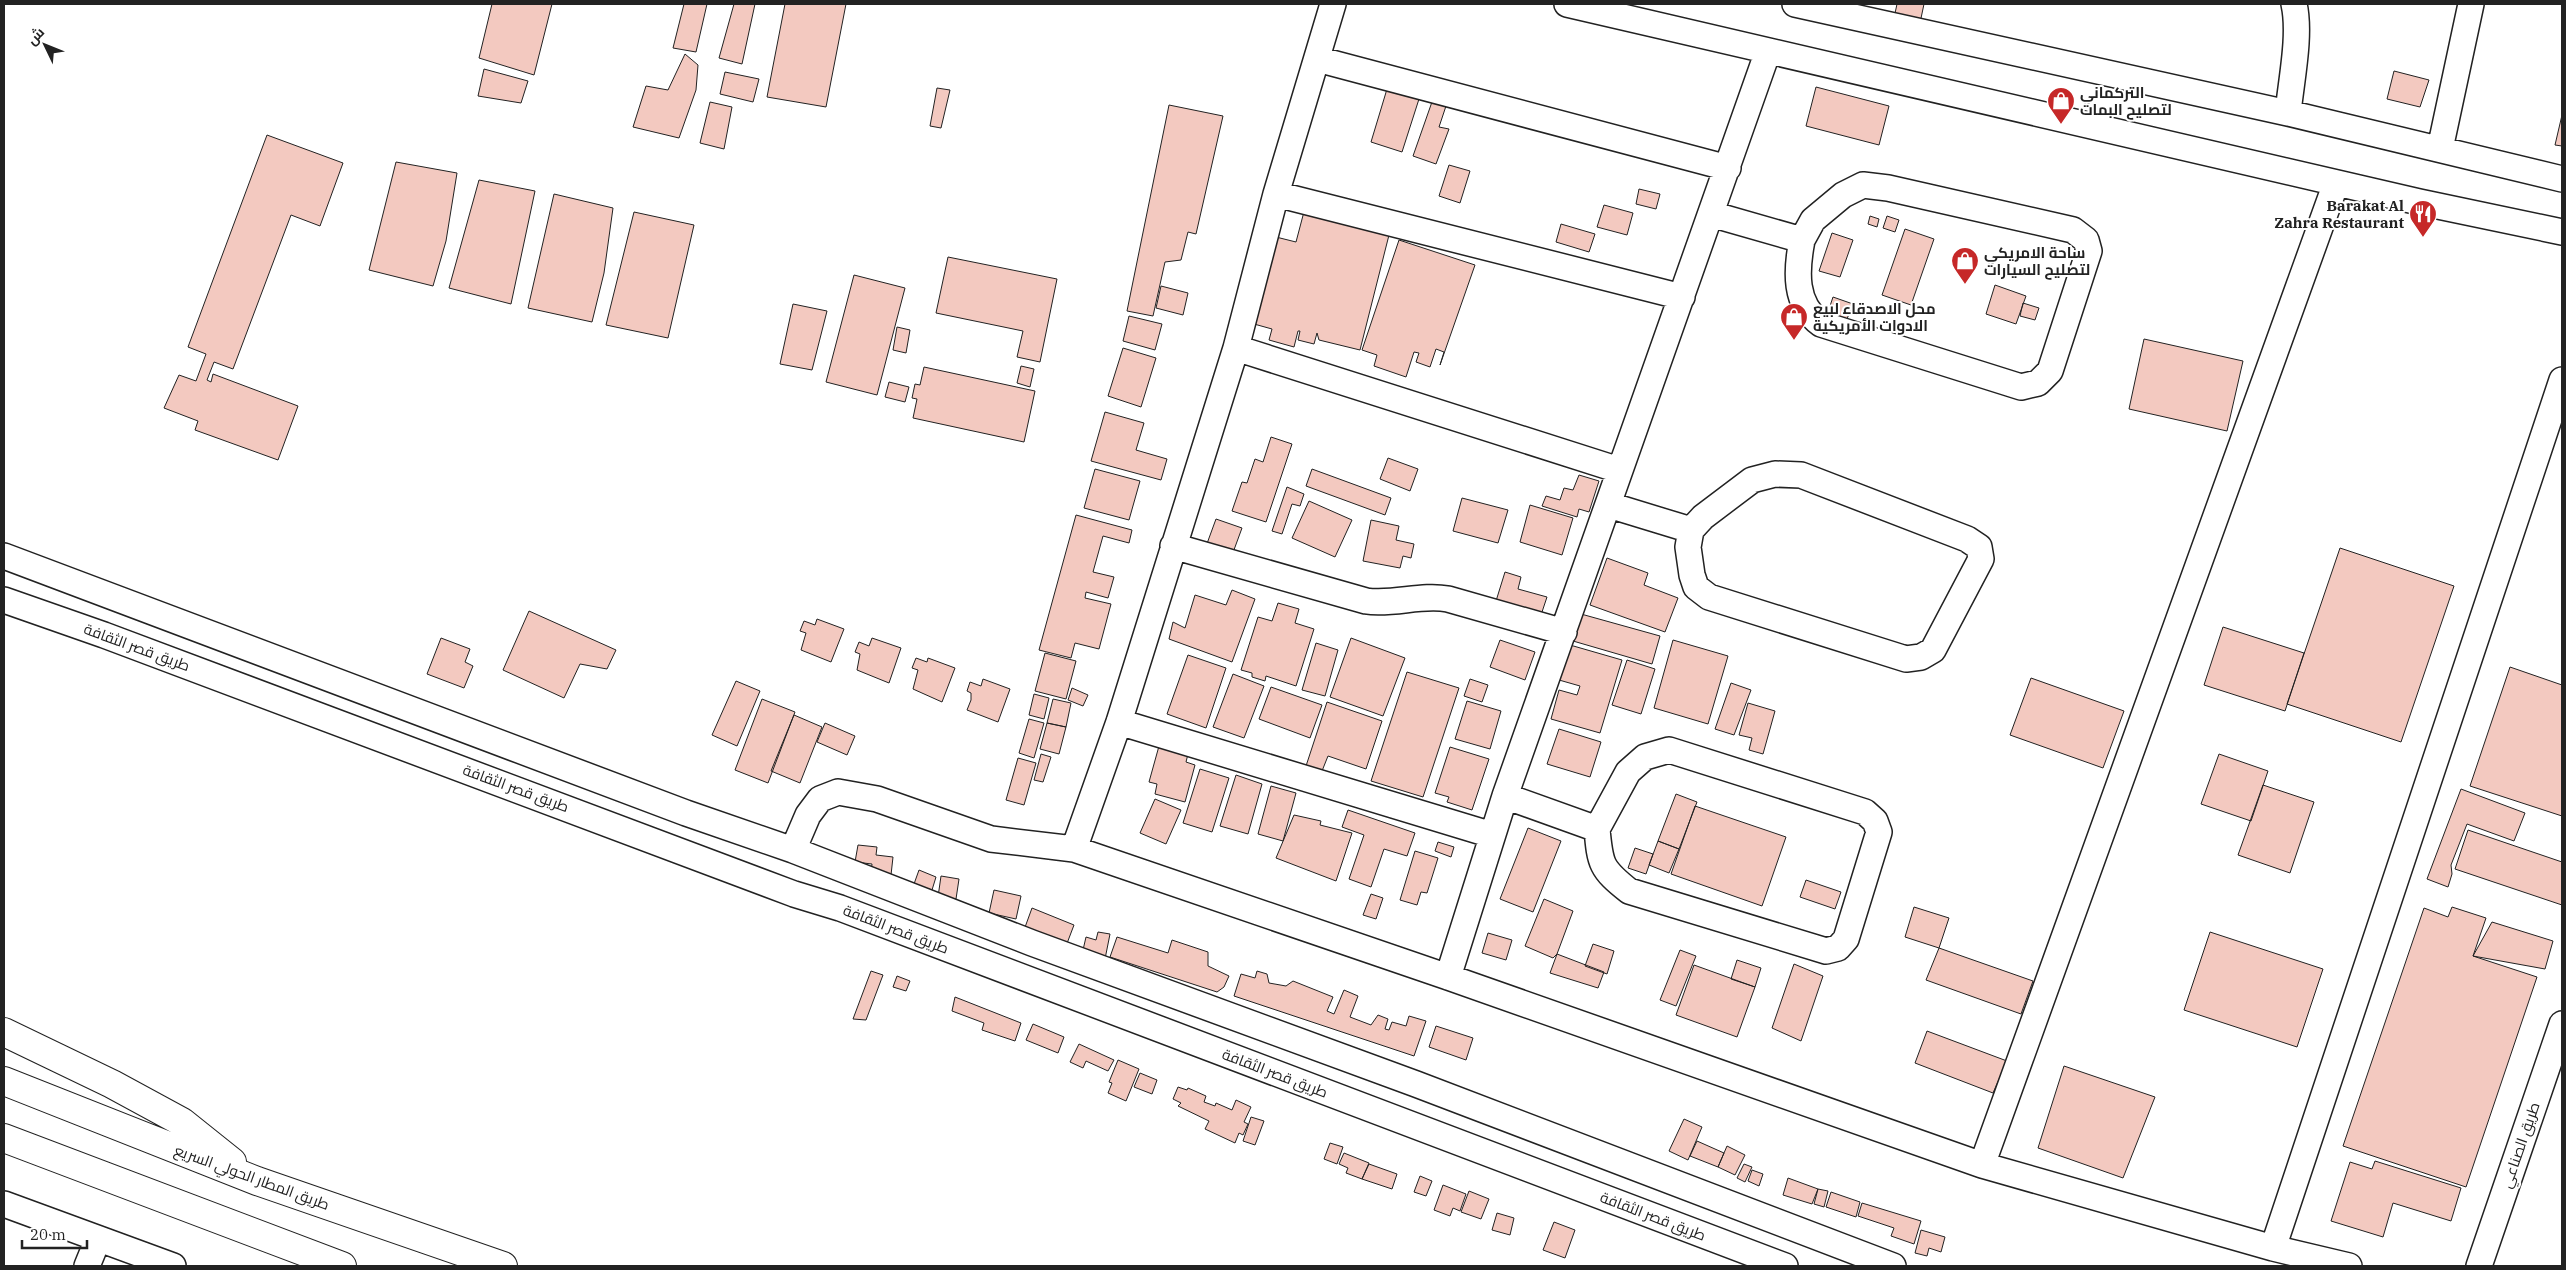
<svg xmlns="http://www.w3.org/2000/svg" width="2566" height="1270" font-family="'IBM Plex Serif',Cairo,serif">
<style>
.building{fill:#f3c9c0;stroke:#222}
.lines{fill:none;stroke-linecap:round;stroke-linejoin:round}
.minor-casing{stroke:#222;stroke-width:28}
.highway-casing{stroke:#222;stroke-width:30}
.minor{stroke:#fff;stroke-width:25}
.highway{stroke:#fff;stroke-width:28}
.labels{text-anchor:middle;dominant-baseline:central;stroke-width:4;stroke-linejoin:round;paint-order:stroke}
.poi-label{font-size:15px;font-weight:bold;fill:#222;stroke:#fff;text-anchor:start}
.street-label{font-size:15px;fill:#222;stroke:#fff}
</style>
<rect width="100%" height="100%" fill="#fff"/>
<path class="building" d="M 492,4 L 552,4 L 534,75 L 479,58 Z
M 684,4 L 707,4 L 696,52 L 673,48 Z
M 734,4 L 755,4 L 742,64 L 719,58 Z
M 785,4 L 846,4 L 826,107 L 767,97 Z
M 1897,4 L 1924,4 L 1920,23 L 1894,18 Z
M 685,54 L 698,65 L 696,90 L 679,138 L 633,127 L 646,86 L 668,90 Z
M 484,69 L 528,81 L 521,103 L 478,96 Z
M 2394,71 L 2429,80 L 2420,107 L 2387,99 Z
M 725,72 L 759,79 L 753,102 L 720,94 Z
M 1816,87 L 1889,106 L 1879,145 L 1806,126 Z
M 937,88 L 950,90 L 941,128 L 930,126 Z
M 1387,89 L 1419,99 L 1402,152 L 1371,142 Z
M 1433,99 L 1447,103 L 1439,127 L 1449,129 L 1436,164 L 1413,156 Z
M 710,102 L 732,107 L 724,149 L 700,143 Z
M 1169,105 L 1223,116 L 1196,234 L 1188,232 L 1181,260 L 1165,262 L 1153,316 L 1127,311 Z
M 2562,115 L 2562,146 L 2555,145 Z
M 267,135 L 343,163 L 320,226 L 291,215 L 233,369 L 214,362 L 207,380 L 211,382 L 213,374 L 298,406 L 278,460 L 195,430 L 198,421 L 164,408 L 179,375 L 196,381 L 206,354 L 188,347 Z
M 396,162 L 457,173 L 446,241 L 433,286 L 369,270 Z
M 1449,165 L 1470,171 L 1460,203 L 1439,196 Z
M 479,180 L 535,191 L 511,304 L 449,288 Z
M 1639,189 L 1660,194 L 1656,209 L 1636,204 Z
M 554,194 L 613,208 L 604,273 L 592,322 L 528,308 Z
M 1306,204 L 1389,235 L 1360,350 L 1319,340 L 1317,333 L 1314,344 L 1298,340 L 1300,331 L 1298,331 L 1294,347 L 1269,340 L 1272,329 L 1254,324 L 1276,237 L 1296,242 Z
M 1604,205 L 1633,213 L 1627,235 L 1597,227 Z
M 634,212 L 694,225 L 668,338 L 606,325 Z
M 1870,216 L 1879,219 L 1877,227 L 1868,224 Z
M 1887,216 L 1899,220 L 1895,232 L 1883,228 Z
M 1561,224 L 1595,234 L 1589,252 L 1556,242 Z
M 1905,229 L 1934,239 L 1911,305 L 1882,295 Z
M 1832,233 L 1853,240 L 1840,277 L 1819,271 Z
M 1399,240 L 1475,265 L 1440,365 L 1444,352 L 1436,349 L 1430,367 L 1416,362 L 1419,353 L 1414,352 L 1406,377 L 1374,366 L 1377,355 L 1362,350 Z
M 948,257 L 1057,279 L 1040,362 L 1017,357 L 1023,331 L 936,313 Z
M 854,275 L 905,288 L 877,395 L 826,382 Z
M 1995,285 L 2026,296 L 2016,324 L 1986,314 Z
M 1161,286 L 1188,293 L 1183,315 L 1156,308 Z
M 1833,297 L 1853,304 L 1847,319 L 1828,312 Z
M 2023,303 L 2039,308 L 2035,320 L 2020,316 Z
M 793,304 L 827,311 L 812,370 L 780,364 Z
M 1129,316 L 1162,324 L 1155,350 L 1123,341 Z
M 897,327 L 910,330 L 906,353 L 893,350 Z
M 2144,339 L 2243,361 L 2227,431 L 2129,409 Z
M 1123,348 L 1156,358 L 1141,407 L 1108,396 Z
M 1021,366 L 1034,369 L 1030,387 L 1017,383 Z
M 924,367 L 1035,391 L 1024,442 L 913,418 L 917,399 L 912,398 L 915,384 L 920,385 Z
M 889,382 L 909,387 L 905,402 L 885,397 Z
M 1105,412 L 1144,423 L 1136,450 L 1167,459 L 1161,480 L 1091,461 Z
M 1271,437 L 1292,444 L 1266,522 L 1232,511 L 1242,482 L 1247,483 L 1255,459 L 1263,462 Z
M 1388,458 L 1418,469 L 1410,491 L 1380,479 Z
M 1095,469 L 1140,481 L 1129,520 L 1084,508 Z
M 1312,469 L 1391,498 L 1385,515 L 1306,486 Z
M 1579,475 L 1599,481 L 1589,512 L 1579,509 L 1577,517 L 1542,506 L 1546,496 L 1560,500 L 1564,488 L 1573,490 Z
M 1287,487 L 1304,494 L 1300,506 L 1292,504 L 1282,534 L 1272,531 Z
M 1462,498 L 1508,510 L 1498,543 L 1453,531 Z
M 1309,501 L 1352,520 L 1335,557 L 1292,538 Z
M 1530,505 L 1573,518 L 1562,555 L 1520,542 Z
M 1076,515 L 1132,530 L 1129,543 L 1103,536 L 1093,572 L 1114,577 L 1108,598 L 1086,592 L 1085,598 L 1111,604 L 1099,649 L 1075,643 L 1071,658 L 1039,650 Z
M 1216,519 L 1242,528 L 1231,558 L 1205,549 Z
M 1371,520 L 1399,526 L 1396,540 L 1414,544 L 1411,558 L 1403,556 L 1400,568 L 1363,561 Z
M 2340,548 L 2454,586 L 2401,742 L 2287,704 Z
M 1607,558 L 1648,573 L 1644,585 L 1678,598 L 1665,632 L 1590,605 Z
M 1505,572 L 1521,577 L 1518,589 L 1547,597 L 1541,615 L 1496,601 Z
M 1232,590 L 1255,599 L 1232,662 L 1169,639 L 1173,622 L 1185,628 L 1195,595 L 1226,605 Z
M 1278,603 L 1299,609 L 1295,623 L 1314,629 L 1296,686 L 1266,676 L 1265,681 L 1252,677 L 1252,673 L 1241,670 L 1258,617 L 1272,621 Z
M 529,611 L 616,650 L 607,669 L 580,664 L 564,698 L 503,670 Z
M 1581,614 L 1660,636 L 1652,664 L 1573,641 Z
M 817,619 L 844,629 L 831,662 L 801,650 L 806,633 L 800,631 L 804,621 L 815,625 Z
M 2223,627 L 2304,653 L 2285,711 L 2204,685 Z
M 441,638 L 470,649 L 465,662 L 473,666 L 464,688 L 427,674 Z
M 872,638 L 901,648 L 889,683 L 857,670 L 860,654 L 855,652 L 859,642 L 869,646 Z
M 1351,638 L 1405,658 L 1383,716 L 1330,697 Z
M 1500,640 L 1535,652 L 1525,680 L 1490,667 Z
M 1673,640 L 1728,656 L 1708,724 L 1654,708 Z
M 1316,643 L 1338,650 L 1325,696 L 1302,690 Z
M 1570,645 L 1622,660 L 1600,733 L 1551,719 L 1559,690 L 1577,695 L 1580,686 L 1559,680 Z
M 1045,653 L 1076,661 L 1066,699 L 1035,691 Z
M 1188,655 L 1226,668 L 1206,728 L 1167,714 Z
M 916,658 L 927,662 L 928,658 L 955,668 L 942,702 L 913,689 L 918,670 L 912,668 Z
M 1627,660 L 1655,669 L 1641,714 L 1612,705 Z
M 2510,667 L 2562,685 L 2562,816 L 2470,786 Z
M 1407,672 L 1459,688 L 1423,797 L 1371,781 Z
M 1233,674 L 1264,686 L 1244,738 L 1213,727 Z
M 2031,678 L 2124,711 L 2103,768 L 2010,735 Z
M 983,679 L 1010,689 L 998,722 L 967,710 L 971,700 L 971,693 L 967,691 L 970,682 L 981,686 Z
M 1470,679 L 1488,685 L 1482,702 L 1464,696 Z
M 736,681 L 760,691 L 737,746 L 712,735 Z
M 1731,683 L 1751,690 L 1734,735 L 1715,729 Z
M 1271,687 L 1322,705 L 1310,738 L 1259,719 Z
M 1072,688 L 1088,695 L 1083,706 L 1068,700 Z
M 1034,694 L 1049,698 L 1044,719 L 1029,715 Z
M 762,699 L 795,712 L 768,783 L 735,770 Z
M 1053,699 L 1071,703 L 1066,727 L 1047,723 Z
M 1467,701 L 1501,711 L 1490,749 L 1455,739 Z
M 1327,702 L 1382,721 L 1366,769 L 1328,756 L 1322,771 L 1306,766 Z
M 1748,703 L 1775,711 L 1763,754 L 1749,750 L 1752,738 L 1739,735 Z
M 794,715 L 822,727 L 800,783 L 771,771 Z
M 1029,719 L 1044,723 L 1034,758 L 1019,753 Z
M 825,723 L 855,736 L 847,755 L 817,742 Z
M 1047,723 L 1066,727 L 1059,754 L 1040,749 Z
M 1559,729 L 1601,742 L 1590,777 L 1547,764 Z
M 1159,746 L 1188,754 L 1186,762 L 1195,765 L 1185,802 L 1155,794 L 1157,784 L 1149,782 Z
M 1450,747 L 1489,759 L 1472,810 L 1447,802 L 1449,797 L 1435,793 Z
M 1041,754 L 1051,757 L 1043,782 L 1034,780 Z
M 2219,754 L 2268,771 L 2251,821 L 2201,804 Z
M 1018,758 L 1036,763 L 1024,805 L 1006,800 Z
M 1200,769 L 1229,778 L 1212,832 L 1183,823 Z
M 1236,775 L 1262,784 L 1248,834 L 1220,826 Z
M 2263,785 L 2314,802 L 2290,873 L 2238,855 Z
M 1271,786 L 1296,793 L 1283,841 L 1258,834 Z
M 2461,789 L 2525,813 L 2514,841 L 2467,824 L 2451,865 L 2452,874 L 2448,887 L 2427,879 Z
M 1676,794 L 1697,802 L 1679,849 L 1658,841 Z
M 1155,799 L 1181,810 L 1166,844 L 1140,833 Z
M 1695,806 L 1786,837 L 1762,906 L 1671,874 Z
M 1348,810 L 1415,833 L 1407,856 L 1384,849 L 1371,887 L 1349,879 L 1364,835 L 1342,827 Z
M 1294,815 L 1321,821 L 1320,825 L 1352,833 L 1336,881 L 1276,858 Z
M 1528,828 L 1561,841 L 1533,912 L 1500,899 Z
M 2468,830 L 2562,862 L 2562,905 L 2455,869 Z
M 1658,841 L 1679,849 L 1669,873 L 1649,865 Z
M 1438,842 L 1454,847 L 1451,857 L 1435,851 Z
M 858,845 L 877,847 L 876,855 L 893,857 L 891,875 L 871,873 L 872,864 L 855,862 Z
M 1635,848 L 1653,854 L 1646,874 L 1628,868 Z
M 1415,851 L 1438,858 L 1427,893 L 1421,892 L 1417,905 L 1400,900 Z
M 919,870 L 936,877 L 932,890 L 914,884 Z
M 941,876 L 959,879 L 956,899 L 938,897 Z
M 1806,880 L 1841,892 L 1835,909 L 1800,897 Z
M 994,890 L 1021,896 L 1016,919 L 989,913 Z
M 1371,894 L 1383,898 L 1376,919 L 1363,915 Z
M 1544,899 L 1573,911 L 1557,954 L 1553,958 L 1525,946 Z
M 1914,907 L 1949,918 L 1939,948 L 1905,937 Z
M 2452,907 L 2486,918 L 2473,956 L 2537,977 L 2466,1187 L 2343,1146 L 2424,908 L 2448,917 Z
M 1032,908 L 1074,925 L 1066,946 L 1024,930 Z
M 2492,922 L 2553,941 L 2545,969 L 2473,956 Z
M 1098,932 L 1110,934 L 1105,959 L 1083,950 L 1086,937 L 1096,940 Z
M 2210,932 L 2323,969 L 2297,1047 L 2184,1010 Z
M 1488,933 L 1512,940 L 1506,960 L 1482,953 Z
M 1117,937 L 1168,953 L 1172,940 L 1208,952 L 1208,966 L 1229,976 L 1224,987 L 1217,992 L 1110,957 Z
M 1593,944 L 1614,951 L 1607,974 L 1585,966 Z
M 1939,948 L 2033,981 L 2021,1014 L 1926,980 Z
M 1680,950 L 1696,956 L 1676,1006 L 1660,1000 Z
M 1557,954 L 1604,972 L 1598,988 L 1550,973 Z
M 1737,960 L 1761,968 L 1755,987 L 1731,979 Z
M 1794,964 L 1823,976 L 1801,1041 L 1772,1028 Z
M 1694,965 L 1755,987 L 1737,1037 L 1676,1015 Z
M 871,971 L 883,975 L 866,1020 L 853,1019 Z
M 1257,971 L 1267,974 L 1269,983 L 1286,986 L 1293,981 L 1333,997 L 1327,1011 L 1334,1014 L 1344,990 L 1358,996 L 1350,1017 L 1371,1025 L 1378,1015 L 1388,1019 L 1385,1029 L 1389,1030 L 1392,1022 L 1406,1026 L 1409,1016 L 1426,1021 L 1414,1056 L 1234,996 L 1241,974 L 1255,978 Z
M 897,976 L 910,981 L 906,991 L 893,987 Z
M 955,997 L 1021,1023 L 1015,1041 L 982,1030 L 984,1023 L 952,1011 Z
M 1033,1024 L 1064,1037 L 1058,1053 L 1026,1040 Z
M 1436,1026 L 1473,1038 L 1466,1060 L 1429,1047 Z
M 1927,1031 L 2007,1061 L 1993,1093 L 1915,1063 Z
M 1079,1044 L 1114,1060 L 1108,1071 L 1086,1061 L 1083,1068 L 1070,1062 Z
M 1118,1060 L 1139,1069 L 1126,1101 L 1108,1093 L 1112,1083 L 1109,1082 Z
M 2064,1066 L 2155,1097 L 2123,1178 L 2038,1148 Z
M 1140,1073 L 1157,1080 L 1152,1094 L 1134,1087 Z
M 1178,1087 L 1187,1090 L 1188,1088 L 1206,1096 L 1204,1102 L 1215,1106 L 1216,1103 L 1232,1110 L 1236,1100 L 1251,1107 L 1244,1122 L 1248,1124 L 1243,1135 L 1239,1133 L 1235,1143 L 1205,1129 L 1209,1121 L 1178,1106 L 1181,1103 L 1173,1099 Z
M 1251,1117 L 1264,1121 L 1255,1145 L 1243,1141 Z
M 1684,1119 L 1702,1127 L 1688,1160 L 1669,1151 Z
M 1697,1141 L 1724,1153 L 1718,1167 L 1690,1156 Z
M 1330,1143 L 1343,1147 L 1337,1164 L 1324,1159 Z
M 1727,1146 L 1745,1155 L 1735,1175 L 1718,1167 Z
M 1344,1153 L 1369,1163 L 1362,1179 L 1346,1173 L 1348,1168 L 1339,1164 Z
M 2375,1161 L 2461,1188 L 2451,1221 L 2393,1203 L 2383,1237 L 2331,1221 L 2350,1162 L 2372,1169 Z
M 1369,1164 L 1397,1174 L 1392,1189 L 1362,1179 Z
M 1744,1164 L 1752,1167 L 1745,1182 L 1737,1178 Z
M 1752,1170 L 1763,1174 L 1759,1186 L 1748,1181 Z
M 1420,1176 L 1432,1181 L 1426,1196 L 1414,1192 Z
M 1788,1178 L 1818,1189 L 1812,1204 L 1783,1195 Z
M 1443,1185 L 1466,1194 L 1460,1211 L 1453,1208 L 1450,1216 L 1434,1210 Z
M 1818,1189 L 1828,1191 L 1824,1207 L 1814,1204 Z
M 1469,1191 L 1489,1199 L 1481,1219 L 1461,1212 Z
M 1831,1192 L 1860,1202 L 1856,1217 L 1826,1207 Z
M 1862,1203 L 1921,1221 L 1914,1244 L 1891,1236 L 1894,1228 L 1858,1216 Z
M 1497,1213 L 1514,1218 L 1510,1235 L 1492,1230 Z
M 1554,1222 L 1575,1230 L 1565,1258 L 1543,1250 Z
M 1921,1230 L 1945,1237 L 1941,1252 L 1929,1248 L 1927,1256 L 1915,1253 Z"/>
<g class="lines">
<defs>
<path id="minor" d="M 1333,4 L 1276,194 L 1236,348 L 1619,470
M 1567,4 L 2419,202 L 2562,232
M 1795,4 L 2288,113 L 2562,179
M 1317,59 L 1728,168
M 2288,113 C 2291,81 2301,35 2294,4
M 2440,149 L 2471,4
M 1276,194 L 1682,297
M 1711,214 L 1802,240 C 1796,271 1794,304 1821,324 L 2021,387 L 2038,383 L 2050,371 L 2089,251 L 2086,240 L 2073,230 L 1888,188 L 1863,185 L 1843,195 L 1813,220 L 1802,240
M 1775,474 L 1801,475 L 1967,539 L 1979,547 L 1981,559 L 1933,650 L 1921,657 L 1906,659 L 1709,597 L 1696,587 L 1692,575 L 1688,547 L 1691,530 L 1703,517 L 1752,480 Z
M 1609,505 L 1691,530
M 1173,546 L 1366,601 C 1394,605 1421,594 1448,599 L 1564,632
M 4,556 L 686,813 L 793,850 L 1032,943 L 1416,1084 L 1893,1266
M 4,600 L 104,635 L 794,894 L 840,908 L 1785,1266
M 1119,722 L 1492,835
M 1505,796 L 1597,829 C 1600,864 1601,869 1629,891 L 1826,951 L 1838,948 L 1846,939 L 1879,832 L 1875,821 L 1865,812 L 1669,750 L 1645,757 L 1628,772 L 1597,829
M 1074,849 L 1119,722 L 1236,348
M 793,850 L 808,815 L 820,799 L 838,792 L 877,799 L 991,839 L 1074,849 L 1448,977 L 1982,1165 L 2273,1248 L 2349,1266
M 1448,977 L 1505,796 L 1768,51
M 1982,1165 L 2336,183
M 4,1204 L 173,1266
M 2273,1248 L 2562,380
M 87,1266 L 98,1239
M 2479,1266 L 2562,1024"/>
<path id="highway" d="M 4,1032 L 112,1084 L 182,1122 L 232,1162
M 4,1081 L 257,1181 L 503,1266
M 4,1138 L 342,1266"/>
</defs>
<use href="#minor" class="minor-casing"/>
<use href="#highway" class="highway-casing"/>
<use href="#minor" class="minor"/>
<use href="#highway" class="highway"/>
</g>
<defs>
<symbol id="shop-pin" viewBox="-11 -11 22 30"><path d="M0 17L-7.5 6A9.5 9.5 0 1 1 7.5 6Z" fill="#c62828" stroke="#fff"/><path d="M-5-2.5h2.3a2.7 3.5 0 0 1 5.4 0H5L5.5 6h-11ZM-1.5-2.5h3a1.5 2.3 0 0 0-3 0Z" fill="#fff"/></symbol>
<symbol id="restaurant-pin" viewBox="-11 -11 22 30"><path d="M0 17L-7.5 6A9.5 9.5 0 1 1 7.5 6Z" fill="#c62828" stroke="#fff"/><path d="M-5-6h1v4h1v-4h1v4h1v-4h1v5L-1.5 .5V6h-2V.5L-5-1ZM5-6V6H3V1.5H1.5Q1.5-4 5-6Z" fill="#fff"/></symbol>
</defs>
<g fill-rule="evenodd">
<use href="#shop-pin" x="2045" y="85" width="32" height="43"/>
<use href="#restaurant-pin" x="2407" y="198" width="32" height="43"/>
<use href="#shop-pin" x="1949" y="245" width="32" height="43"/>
<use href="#shop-pin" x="1778" y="301" width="32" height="43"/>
</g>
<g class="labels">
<g class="poi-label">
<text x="2080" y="92">التركماني<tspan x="2080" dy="17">لتصليح البمات</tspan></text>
<text x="2404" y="205" text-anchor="end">Barakat Al<tspan x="2404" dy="17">Zahra Restaurant</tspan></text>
<text x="1984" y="252">ساحة الامريكي<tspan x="1984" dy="17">لتصليح السيارات</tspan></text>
<text x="1813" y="308">محل الاصدقاء لبيع<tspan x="1813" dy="17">الادوات الأمريكية</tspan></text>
</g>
<g class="street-label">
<text transform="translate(137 647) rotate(20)">طريق قصر الثقافة</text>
<text transform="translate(516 788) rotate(20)">طريق قصر الثقافة</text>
<text transform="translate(896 929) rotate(21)">طريق قصر الثقافة</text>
<text transform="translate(1275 1073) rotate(21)">طريق قصر الثقافة</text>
<text transform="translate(2520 1145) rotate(-71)">طريق الصناعي</text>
<text transform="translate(252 1177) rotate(20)">طريق المطار الحولي السريع</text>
<text transform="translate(1653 1216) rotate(21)">طريق قصر الثقافة</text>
</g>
</g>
<rect width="2566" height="1270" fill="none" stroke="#222222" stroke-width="10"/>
<g transform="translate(45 45) rotate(313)" stroke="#ffffff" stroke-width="4" paint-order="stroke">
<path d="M0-4L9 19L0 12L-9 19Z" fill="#222222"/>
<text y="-8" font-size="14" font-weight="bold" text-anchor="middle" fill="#222222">ش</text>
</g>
<path d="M22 1240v8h65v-8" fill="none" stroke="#222222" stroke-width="2.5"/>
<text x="30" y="1240" font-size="15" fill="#222222" stroke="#ffffff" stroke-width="4" paint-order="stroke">20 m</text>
</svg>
